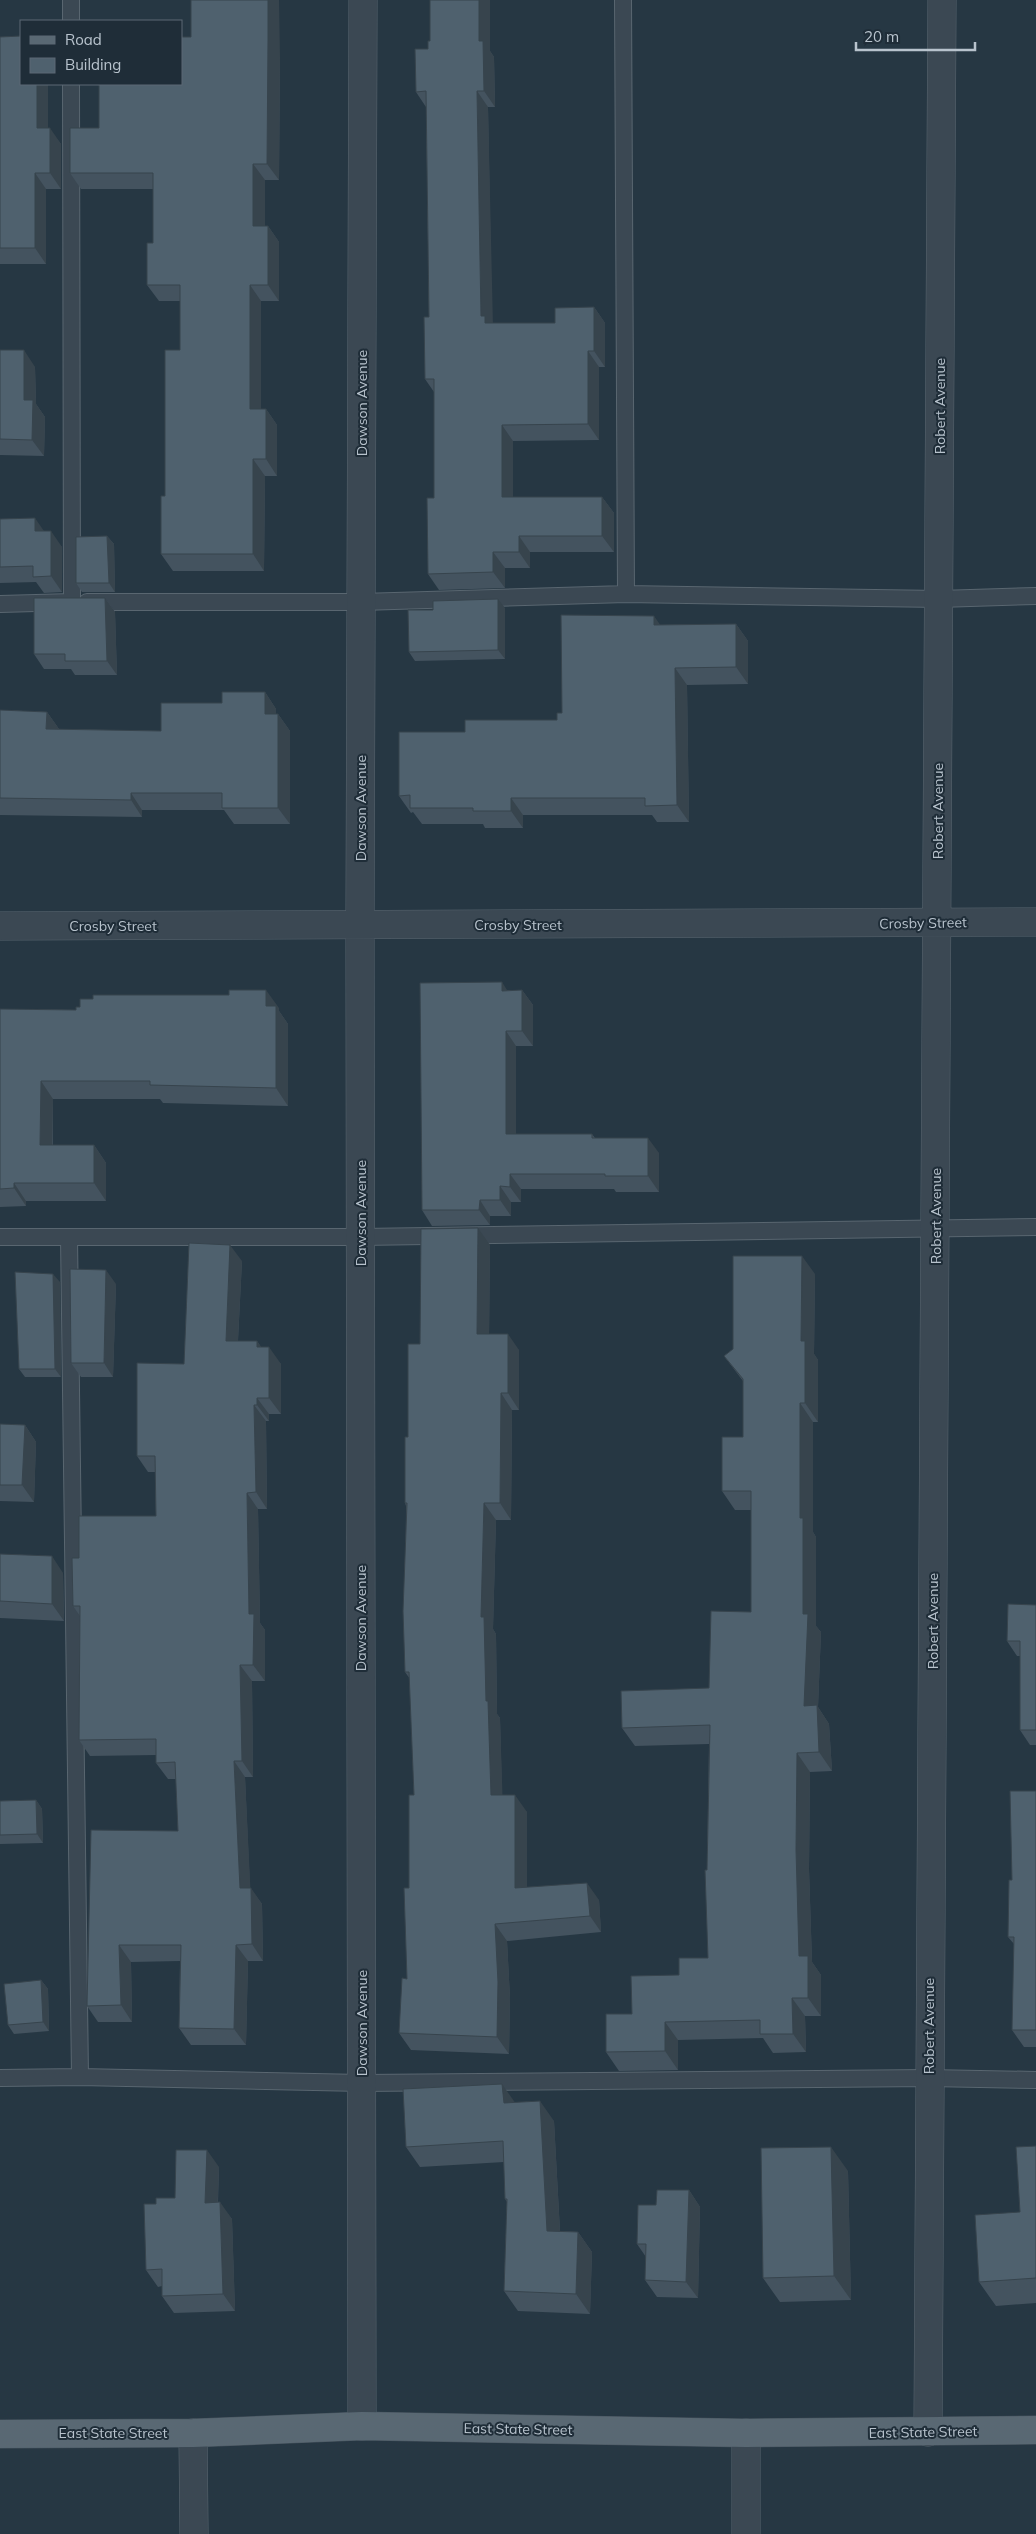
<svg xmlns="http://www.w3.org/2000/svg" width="1036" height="2534" font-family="Mulish,sans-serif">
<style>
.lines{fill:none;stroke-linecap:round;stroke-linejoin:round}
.lane-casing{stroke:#596670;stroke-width:18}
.street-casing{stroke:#596670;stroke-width:29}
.primary-casing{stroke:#47545f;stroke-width:29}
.lane{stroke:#3b4853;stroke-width:16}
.street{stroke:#3b4853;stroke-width:28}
.primary{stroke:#596873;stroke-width:28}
.wall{fill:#44535f}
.shaded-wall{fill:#37444d}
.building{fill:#4f616e;stroke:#37444d}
.labels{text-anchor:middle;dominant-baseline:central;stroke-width:4;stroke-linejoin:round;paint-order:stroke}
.street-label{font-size:14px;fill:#b8c3cd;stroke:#1f2d38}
</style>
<rect width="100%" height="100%" fill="#263743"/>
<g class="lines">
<defs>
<path id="lane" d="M 71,0 L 71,21
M 623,0 L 626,594 L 939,599 L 1036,596
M 87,602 L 361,602 L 626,594
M 0,604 L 72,602 L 71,84
M 0,1237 L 361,1237 L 1036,1227
M 80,2077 L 362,2083 L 929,2078 L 1036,2080
M 0,2078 L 80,2077 L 69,1237"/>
<path id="street" d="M 0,926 L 1036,922
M 362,2426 L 360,926 L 363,0
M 928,2432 L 942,0
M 193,2433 L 194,2534
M 746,2433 L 746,2534"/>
<path id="primary" d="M 0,2434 L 193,2433 L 362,2426 L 746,2433 L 1036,2430"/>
</defs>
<use href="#lane" class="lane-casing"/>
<use href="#street" class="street-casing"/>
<use href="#primary" class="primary-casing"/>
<use href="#lane" class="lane"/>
<use href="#street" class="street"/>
<use href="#primary" class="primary"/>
</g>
<path class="wall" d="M 0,37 L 21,84 L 48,84 L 48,128 L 61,144 L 61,189 L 46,189 L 46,264 L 0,264 Z
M 191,37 L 280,57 L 279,180 L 265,180 L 265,226 L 268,226 L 279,242 L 279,301 L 261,301 L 261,409 L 266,409 L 277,425 L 277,476 L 265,476 L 264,571 L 173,571 L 161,554 L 165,496 L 180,350 L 180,301 L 159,301 L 147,285 L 153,243 L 153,189 L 81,189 L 70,173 L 99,128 Z
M 430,41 L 490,51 L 494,57 L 495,107 L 488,107 L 492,323 L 555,323 L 594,307 L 605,323 L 605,367 L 599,367 L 599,440 L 513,441 L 513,497 L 602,497 L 614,513 L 614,552 L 530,552 L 530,568 L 505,568 L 505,588 L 439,590 L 428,574 L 434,498 L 434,392 L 425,379 L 429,317 L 426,107 L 416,92 Z
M 0,350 L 35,367 L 36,404 L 45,417 L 44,456 L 0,455 Z
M 0,519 L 44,531 L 62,547 L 62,592 L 44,593 L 36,582 L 0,583 Z
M 107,536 L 114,544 L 115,592 L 82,592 L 76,583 Z
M 105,598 L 115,612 L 117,675 L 75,675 L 71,669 L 44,669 L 34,654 Z
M 505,608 L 505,659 L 415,661 L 409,652 Z
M 736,624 L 748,641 L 748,684 L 687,685 L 689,822 L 657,822 L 652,815 L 523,815 L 523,828 L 485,828 L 483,824 L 422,824 L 413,812 L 411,813 L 399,796 L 465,732 L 557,720 L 562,713 L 660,625 Z
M 265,692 L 276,709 L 276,714 L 278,714 L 290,731 L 290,824 L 234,824 L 224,810 L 142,810 L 142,817 L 0,815 L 0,710 L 47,712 L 59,729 L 161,731 L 222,703 Z
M 507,990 L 522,990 L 533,1005 L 533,1046 L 516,1046 L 516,1134 L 592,1134 L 595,1138 L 659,1153 L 659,1192 L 616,1192 L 614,1189 L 521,1189 L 521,1202 L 511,1202 L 511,1216 L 490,1216 L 490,1225 L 432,1226 L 422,1210 Z
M 279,1008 L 279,1011 L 288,1024 L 288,1106 L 163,1103 L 160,1099 L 53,1099 L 53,1145 L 94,1145 L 106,1163 L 106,1201 L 26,1201 L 26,1206 L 0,1207 L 0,1009 L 76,1010 Z
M 490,1245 L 489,1334 L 519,1350 L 519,1410 L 512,1410 L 511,1520 L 496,1520 L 493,1629 L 496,1634 L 497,1714 L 500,1718 L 502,1795 L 527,1812 L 527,1887 L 599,1900 L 601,1932 L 507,1941 L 510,1998 L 509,2054 L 411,2050 L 399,2033 L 407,1979 L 409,1888 L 414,1795 L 410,1679 L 405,1672 L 406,1506 L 405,1503 L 408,1437 L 420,1344 Z
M 242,1261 L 238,1341 L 257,1341 L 261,1347 L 281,1364 L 281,1414 L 269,1414 L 269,1421 L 266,1421 L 267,1509 L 258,1509 L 260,1623 L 265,1630 L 265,1681 L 252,1681 L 253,1777 L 245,1777 L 250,1888 L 262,1904 L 263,1961 L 248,1961 L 246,2045 L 191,2045 L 179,2028 L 180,1961 L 131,1962 L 132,2022 L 98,2022 L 87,2006 L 178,1831 L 176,1779 L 168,1779 L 156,1763 L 156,1755 L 90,1756 L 79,1740 L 80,1616 L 73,1606 L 79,1558 L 156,1516 L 155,1472 L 148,1472 L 137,1456 L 184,1364 Z
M 815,1274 L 814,1354 L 818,1360 L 818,1422 L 813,1422 L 813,1532 L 816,1537 L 816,1626 L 821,1632 L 818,1707 L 829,1724 L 832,1771 L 810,1772 L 809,1869 L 812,1962 L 821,1975 L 821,2016 L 805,2016 L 806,2052 L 773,2053 L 763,2038 L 678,2040 L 678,2070 L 619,2071 L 606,2052 L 632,2014 L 679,1975 L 708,1958 L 707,1870 L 709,1744 L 635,1746 L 622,1728 L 709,1688 L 751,1612 L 751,1510 L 735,1510 L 722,1491 L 743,1437 L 743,1381 L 724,1356 L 733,1349 Z
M 60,1282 L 61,1377 L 25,1377 L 19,1369 Z
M 116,1284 L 113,1377 L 81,1377 L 71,1363 Z
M 0,1424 L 25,1425 L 36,1442 L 34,1502 L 0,1501 Z
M 0,1554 L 63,1573 L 64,1621 L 0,1618 Z
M 1036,1605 L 1036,1745 L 1030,1745 L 1020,1730 L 1020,1656 L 1017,1656 L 1007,1641 Z
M 1036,1791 L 1036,2047 L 1024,2047 L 1012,2030 L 1014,1944 L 1008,1937 L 1012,1880 Z
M 36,1800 L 42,1809 L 43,1843 L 0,1844 L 0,1801 Z
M 41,1980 L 48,1989 L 49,2031 L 14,2034 L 8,2025 Z
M 515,2102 L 554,2121 L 560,2231 L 578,2232 L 592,2252 L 590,2314 L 518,2311 L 504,2291 L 507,2202 L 505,2199 L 504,2162 L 420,2167 L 406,2147 Z
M 1036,2146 L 1036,2303 L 996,2306 L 979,2282 L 1020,2212 Z
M 219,2167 L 218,2202 L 232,2219 L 235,2311 L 174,2313 L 162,2296 L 162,2286 L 158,2287 L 146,2270 L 156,2204 L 175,2198 Z
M 848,2171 L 851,2300 L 780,2302 L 763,2278 Z
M 689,2190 L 700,2207 L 698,2298 L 657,2297 L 645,2280 L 646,2257 L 637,2244 Z"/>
<path class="shaded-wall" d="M 268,0 L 279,0 L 280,57 L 279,180 L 267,164 Z
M 479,0 L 490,0 L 490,51 L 494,57 L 495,107 L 484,91 L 479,41 Z
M 37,84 L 48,84 L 48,144 L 37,128 Z
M 477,91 L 488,107 L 493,327 L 485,323 L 481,316 Z
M 50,128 L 61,144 L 61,189 L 50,173 Z
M 253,164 L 265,180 L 265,242 L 253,226 Z
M 35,173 L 46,189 L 46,264 L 35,248 Z
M 268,226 L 279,242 L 279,301 L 268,285 Z
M 250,285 L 261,301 L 261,425 L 250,409 Z
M 594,307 L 605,323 L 605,367 L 594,351 Z
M 24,350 L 35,367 L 36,404 L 45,417 L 44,456 L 32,440 L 24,400 Z
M 588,351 L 599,367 L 599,440 L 588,424 Z
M 266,409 L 277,425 L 277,476 L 266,459 Z
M 502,425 L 513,441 L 513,513 L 502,497 Z
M 253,459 L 265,476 L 264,571 L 253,554 Z
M 602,497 L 614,513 L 614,552 L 602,536 Z
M 35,518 L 46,534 L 35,531 Z
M 51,531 L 62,547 L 62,592 L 51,576 Z
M 107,536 L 114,544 L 115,592 L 109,583 Z
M 519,536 L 530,552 L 530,568 L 519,552 Z
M 493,552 L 505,568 L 505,588 L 493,572 Z
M 105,598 L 115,612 L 117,675 L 107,661 Z
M 498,599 L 505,608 L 505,659 L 498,650 Z
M 654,616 L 666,633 L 654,625 Z
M 736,624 L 748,641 L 748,684 L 736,667 Z
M 675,668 L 687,685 L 689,822 L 677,805 Z
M 265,692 L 276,709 L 276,731 L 265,714 Z
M 47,712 L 59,729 L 58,746 L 46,729 Z
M 278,714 L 290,731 L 290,824 L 278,808 Z
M 131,793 L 142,810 L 142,817 L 131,800 Z
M 511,798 L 523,815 L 523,828 L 511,811 Z
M 502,982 L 512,998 L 502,991 Z
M 266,990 L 279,1008 L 279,1011 L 288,1024 L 288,1106 L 276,1088 L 266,1006 Z
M 522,990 L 533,1005 L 533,1046 L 522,1031 Z
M 506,1031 L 516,1046 L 516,1149 L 506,1134 Z
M 41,1081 L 53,1099 L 52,1163 L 40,1145 Z
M 648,1138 L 659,1153 L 659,1192 L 648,1176 Z
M 94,1145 L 106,1163 L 106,1201 L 94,1183 Z
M 510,1174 L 521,1189 L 521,1202 L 510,1187 Z
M 14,1183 L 26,1201 L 26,1206 L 14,1188 Z
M 500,1186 L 511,1202 L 511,1216 L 500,1200 Z
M 480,1200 L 490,1216 L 490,1225 L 479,1210 Z
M 478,1228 L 490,1245 L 489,1350 L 477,1334 Z
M 230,1245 L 242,1261 L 237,1358 L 226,1341 Z
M 802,1256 L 815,1274 L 814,1354 L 818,1360 L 818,1422 L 805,1403 L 801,1341 Z
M 106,1270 L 116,1284 L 113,1377 L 104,1363 Z
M 53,1274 L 60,1282 L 61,1377 L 55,1369 Z
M 508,1334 L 519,1350 L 519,1410 L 508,1393 Z
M 257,1341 L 269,1358 L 257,1347 Z
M 269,1347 L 281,1364 L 281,1414 L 269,1398 Z
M 501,1393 L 512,1410 L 511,1520 L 500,1503 Z
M 257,1398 L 269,1414 L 269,1421 L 257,1405 Z
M 800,1403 L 813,1422 L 813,1532 L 816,1537 L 816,1626 L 821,1632 L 818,1707 L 829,1724 L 832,1771 L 819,1752 L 804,1706 L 803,1614 L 800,1518 Z
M 254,1405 L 266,1421 L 267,1509 L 256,1492 Z
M 25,1425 L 36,1442 L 34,1502 L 22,1485 Z
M 247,1493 L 258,1509 L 260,1623 L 265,1630 L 265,1681 L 253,1665 L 249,1614 Z
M 484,1503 L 496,1520 L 493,1629 L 496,1634 L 497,1714 L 500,1718 L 503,1812 L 491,1795 L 481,1617 Z
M 52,1556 L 63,1573 L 64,1621 L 52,1604 Z
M 240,1665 L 252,1681 L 253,1777 L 242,1761 Z
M 797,1753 L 810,1772 L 809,1869 L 812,1962 L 821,1975 L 821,2016 L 808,1998 L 799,1956 L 796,1850 Z
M 234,1761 L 245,1777 L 251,1901 L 251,1888 L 262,1904 L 263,1961 L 252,1944 L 240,1888 Z
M 515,1795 L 527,1812 L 527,1905 L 515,1888 Z
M 36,1800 L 42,1809 L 43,1843 L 37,1834 Z
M 587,1883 L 599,1900 L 601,1932 L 590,1916 Z
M 495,1924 L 507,1941 L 510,1998 L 509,2054 L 497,2037 Z
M 119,1945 L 131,1962 L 132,2022 L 121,2005 Z
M 236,1945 L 248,1961 L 246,2045 L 234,2029 Z
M 41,1980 L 48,1989 L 49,2031 L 43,2022 Z
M 792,1998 L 805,2016 L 806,2052 L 793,2034 Z
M 665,2022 L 678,2040 L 678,2070 L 665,2051 Z
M 502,2084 L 516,2104 L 504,2103 Z
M 540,2101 L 554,2121 L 561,2251 L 547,2231 Z
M 831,2147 L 848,2171 L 851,2300 L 834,2276 Z
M 207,2150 L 219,2167 L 217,2220 L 205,2203 Z
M 689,2190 L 700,2207 L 698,2298 L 686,2282 Z
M 220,2202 L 232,2219 L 235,2311 L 223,2294 Z
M 578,2232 L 592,2252 L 590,2314 L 576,2294 Z"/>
<path class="building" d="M 191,0 L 268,0 L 268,41 L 267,164 L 253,164 L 253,226 L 268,226 L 268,285 L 250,285 L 250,409 L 266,409 L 266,459 L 253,459 L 253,554 L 161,554 L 161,496 L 165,496 L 165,350 L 180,350 L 180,285 L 147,285 L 147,243 L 153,243 L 153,173 L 70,173 L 70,128 L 99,128 L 99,84 L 181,84 L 181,37 L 191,37 Z
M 430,0 L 479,0 L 479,41 L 483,41 L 484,91 L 477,91 L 481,316 L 485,316 L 485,323 L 555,323 L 555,308 L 594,307 L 594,351 L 588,351 L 588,424 L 502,425 L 502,497 L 602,497 L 602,536 L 519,536 L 519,552 L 493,552 L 493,572 L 428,574 L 427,498 L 434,498 L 434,379 L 425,379 L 424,317 L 429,317 L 426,91 L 416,92 L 415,49 L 428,49 L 428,41 L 430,41 Z
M 21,36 L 21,84 L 37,84 L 37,128 L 50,128 L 50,173 L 35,173 L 35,248 L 0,248 L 0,37 Z
M 0,350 L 24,350 L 24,400 L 33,400 L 32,440 L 0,439 Z
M 35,518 L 35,531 L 51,531 L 51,576 L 33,577 L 33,566 L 0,567 L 0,519 Z
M 107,536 L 109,583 L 76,583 L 76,537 Z
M 34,598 L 105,598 L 107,661 L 65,661 L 65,654 L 34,654 Z
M 498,599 L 498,650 L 409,652 L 408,610 L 433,610 L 433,601 Z
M 561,615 L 654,616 L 654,625 L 736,624 L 736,667 L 675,668 L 677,805 L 645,806 L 645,798 L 511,798 L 511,811 L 473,811 L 473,808 L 410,808 L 410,795 L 399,796 L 399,732 L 465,732 L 465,720 L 557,720 L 557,713 L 562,713 Z
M 222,692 L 265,692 L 265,714 L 278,714 L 278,808 L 222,808 L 222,793 L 131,793 L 131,800 L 0,798 L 0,710 L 47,712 L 46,729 L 161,731 L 161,703 L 222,703 Z
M 502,982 L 502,991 L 522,990 L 522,1031 L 506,1031 L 506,1134 L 592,1134 L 592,1138 L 648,1138 L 648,1176 L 605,1176 L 605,1174 L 510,1174 L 510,1187 L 500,1186 L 500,1200 L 480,1200 L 479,1210 L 422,1210 L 420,983 Z
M 229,990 L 266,990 L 266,1006 L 276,1006 L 276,1088 L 150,1085 L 150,1081 L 41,1081 L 40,1145 L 94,1145 L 94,1183 L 14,1183 L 14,1188 L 0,1189 L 0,1009 L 76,1010 L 76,1007 L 80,1007 L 80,999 L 93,999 L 93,995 L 229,995 Z
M 478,1228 L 477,1334 L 508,1334 L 508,1393 L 501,1393 L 500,1503 L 484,1503 L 481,1617 L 484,1617 L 486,1701 L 488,1701 L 491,1795 L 515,1795 L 515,1888 L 587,1883 L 590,1916 L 495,1924 L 498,1982 L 497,2037 L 399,2033 L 402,1978 L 407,1979 L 404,1888 L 409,1888 L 409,1795 L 414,1795 L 409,1672 L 405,1672 L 403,1611 L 407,1503 L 405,1503 L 405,1437 L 408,1437 L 408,1344 L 420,1344 L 421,1229 Z
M 189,1243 L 230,1245 L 226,1341 L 257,1341 L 257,1347 L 269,1347 L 269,1398 L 257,1398 L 257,1405 L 254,1405 L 256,1492 L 247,1493 L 249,1614 L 254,1614 L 253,1665 L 240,1665 L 242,1761 L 234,1761 L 240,1888 L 251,1888 L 252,1944 L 236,1945 L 234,2029 L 179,2028 L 181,1945 L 119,1945 L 121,2005 L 87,2006 L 91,1830 L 178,1831 L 175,1762 L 156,1763 L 156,1739 L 79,1740 L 80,1606 L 73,1606 L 72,1558 L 79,1558 L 79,1516 L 156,1516 L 155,1456 L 137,1456 L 137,1363 L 184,1364 Z
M 733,1256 L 802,1256 L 801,1341 L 805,1341 L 805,1403 L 800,1403 L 800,1518 L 803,1518 L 803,1614 L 808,1614 L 804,1706 L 817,1705 L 819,1752 L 797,1753 L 796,1850 L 799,1956 L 808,1956 L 808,1998 L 792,1998 L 793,2034 L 760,2034 L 760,2020 L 665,2022 L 665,2051 L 606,2052 L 606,2014 L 632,2014 L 631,1976 L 679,1975 L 679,1958 L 708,1958 L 705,1870 L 707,1870 L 710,1725 L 622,1728 L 621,1691 L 709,1688 L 711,1611 L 751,1612 L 751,1491 L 722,1491 L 722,1437 L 743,1437 L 743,1379 L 724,1356 L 733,1349 Z
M 70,1269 L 106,1270 L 104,1363 L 71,1363 Z
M 15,1272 L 53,1274 L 55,1369 L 19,1369 Z
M 0,1424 L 25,1425 L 22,1485 L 0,1485 Z
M 0,1554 L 52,1556 L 52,1604 L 0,1601 Z
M 1008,1604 L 1036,1605 L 1036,1730 L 1020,1730 L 1020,1641 L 1007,1641 Z
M 1010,1791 L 1036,1791 L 1036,2030 L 1012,2030 L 1014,1937 L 1008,1937 L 1009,1880 L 1012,1880 Z
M 36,1800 L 37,1834 L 0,1835 L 0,1801 Z
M 41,1980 L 43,2022 L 8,2025 L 4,1984 Z
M 502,2084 L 504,2103 L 540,2101 L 547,2231 L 578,2232 L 576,2294 L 504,2291 L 507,2199 L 505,2199 L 503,2141 L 406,2147 L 403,2089 Z
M 1036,2146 L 1036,2278 L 979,2282 L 975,2215 L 1020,2212 L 1016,2147 Z
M 831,2147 L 834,2276 L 763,2278 L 761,2148 Z
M 176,2150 L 207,2150 L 205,2203 L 220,2202 L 223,2294 L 162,2296 L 162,2269 L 146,2270 L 144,2204 L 156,2204 L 156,2198 L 175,2198 Z
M 657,2190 L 689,2190 L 686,2282 L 645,2280 L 646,2244 L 637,2244 L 638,2205 L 656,2205 Z"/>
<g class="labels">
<g class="street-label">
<text transform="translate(362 403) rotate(-90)">Dawson Avenue</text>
<text transform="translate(940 406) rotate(-90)">Robert Avenue</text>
<text transform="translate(361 808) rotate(-90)">Dawson Avenue</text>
<text transform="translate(938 811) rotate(-90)">Robert Avenue</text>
<text transform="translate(923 923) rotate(-1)">Crosby Street</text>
<text x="518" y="925">Crosby Street</text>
<text x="113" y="926">Crosby Street</text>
<text transform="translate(361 1213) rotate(-90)">Dawson Avenue</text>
<text transform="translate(936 1216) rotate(-90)">Robert Avenue</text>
<text transform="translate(361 1618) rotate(-90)">Dawson Avenue</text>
<text transform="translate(933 1621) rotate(-90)">Robert Avenue</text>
<text transform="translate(362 2023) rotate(-90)">Dawson Avenue</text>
<text transform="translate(929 2026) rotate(-90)">Robert Avenue</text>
<text transform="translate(518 2429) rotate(1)">East State Street</text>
<text transform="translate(923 2432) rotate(-1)">East State Street</text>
<text x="113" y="2433">East State Street</text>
</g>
</g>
<rect x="20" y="20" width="162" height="65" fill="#1f2d38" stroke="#5c6974"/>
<rect x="30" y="36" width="25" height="8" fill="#596873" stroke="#5c6974"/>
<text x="65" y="45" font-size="15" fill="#b8c3cd">Road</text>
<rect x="30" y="58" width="25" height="15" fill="#4f616e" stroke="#5c6974"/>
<text x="65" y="70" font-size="15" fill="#b8c3cd">Building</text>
<path d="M856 42v8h119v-8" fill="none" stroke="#b8c3cd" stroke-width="2.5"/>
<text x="864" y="42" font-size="15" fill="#b8c3cd" stroke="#1f2d38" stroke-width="4" paint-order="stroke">20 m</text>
</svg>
